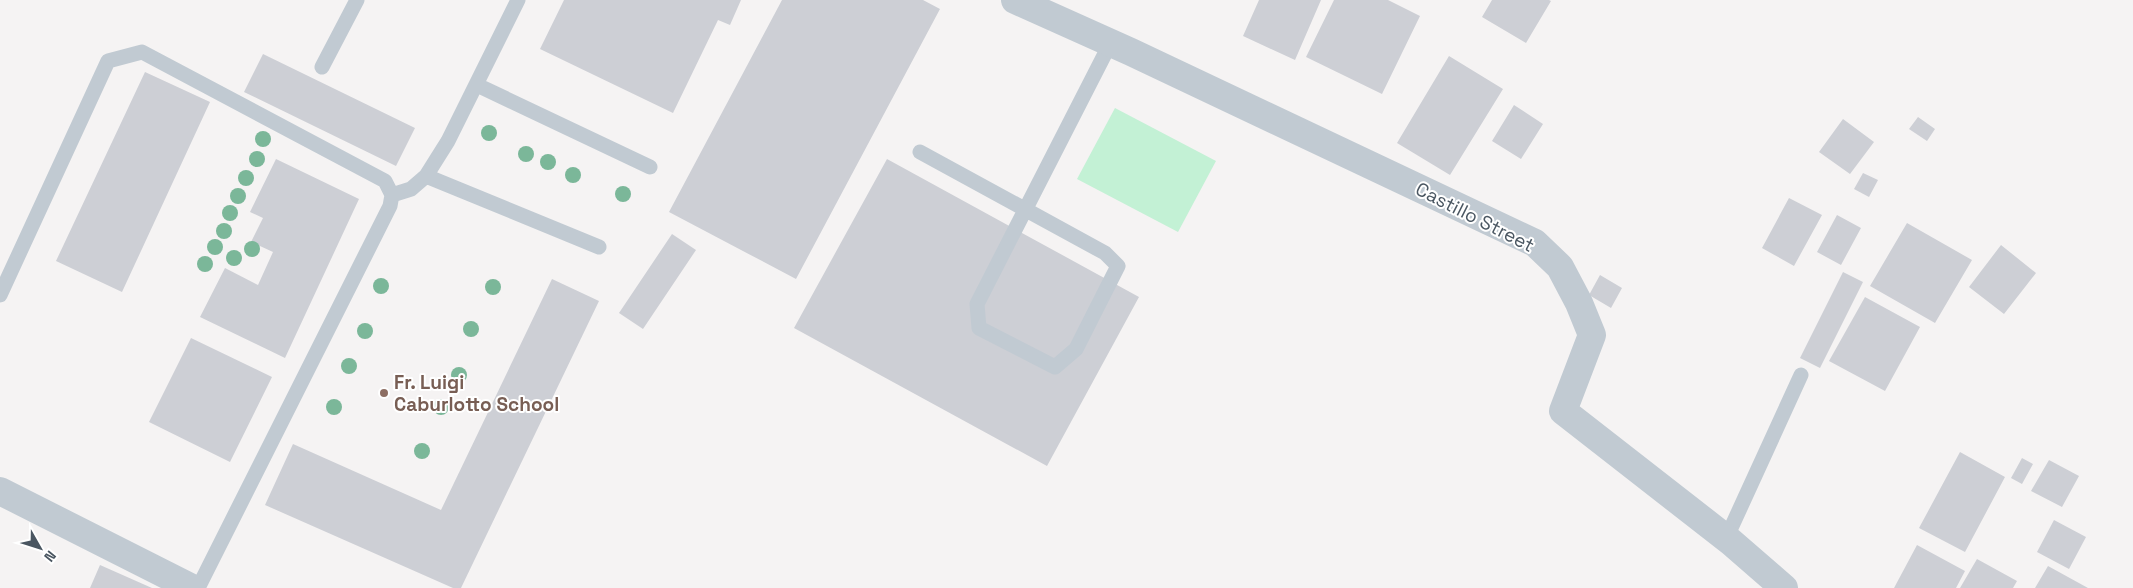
<svg xmlns="http://www.w3.org/2000/svg" width="2133" height="588" font-family="'Space Grotesk',sans-serif">
<style>
.green{fill:#c3f1d5}
.building{fill:#cdcfd5}
.lines{fill:none;stroke-linecap:round;stroke-linejoin:round}
.service{stroke:#c1cad2;stroke-width:15}
.minor{stroke:#c1cad2;stroke-width:28}
.tree{fill:#7bb799}
.education-dot{fill:#8d6e63;stroke:#fff;stroke-width:2}
.labels{text-anchor:middle;dominant-baseline:central;stroke-width:4;stroke-linejoin:round;paint-order:stroke}
.street-label{font-size:19px;fill:#4a5661;stroke:#fff}
.education-label{font-size:19px;font-weight:bold;fill:#785e54;stroke:#fff;text-anchor:start}
</style>
<rect width="100%" height="100%" fill="#f5f3f3"/>
<path class="green" d="M 1115,108 L 1216,161 L 1178,232 L 1077,179 Z"/>
<path class="building" d="M 564,0 L 741,0 L 730,25 L 718,20 L 673,113 L 540,49 Z
M 782,0 L 923,0 L 940,9 L 796,279 L 669,212 Z
M 1259,0 L 1321,0 L 1295,60 L 1243,36 Z
M 1334,0 L 1388,0 L 1420,16 L 1382,94 L 1306,57 Z
M 1492,0 L 1549,0 L 1551,1 L 1526,43 L 1482,17 Z
M 263,54 L 415,128 L 396,166 L 244,92 Z
M 1449,56 L 1503,89 L 1450,175 L 1397,143 Z
M 145,72 L 210,102 L 122,292 L 56,261 Z
M 1514,105 L 1543,124 L 1521,159 L 1492,141 Z
M 1918,117 L 1935,129 L 1927,141 L 1909,129 Z
M 1843,119 L 1874,142 L 1850,174 L 1819,152 Z
M 276,159 L 359,199 L 285,358 L 200,317 L 225,268 L 258,285 L 273,252 L 251,242 L 263,218 L 250,212 Z
M 887,159 L 1139,297 L 1047,466 L 794,328 Z
M 1863,173 L 1878,180 L 1869,197 L 1854,189 Z
M 1789,198 L 1822,215 L 1794,266 L 1762,248 Z
M 1837,215 L 1861,228 L 1841,265 L 1817,252 Z
M 1907,223 L 1972,260 L 1935,323 L 1870,286 Z
M 672,234 L 696,250 L 643,329 L 619,313 Z
M 2001,245 L 2036,273 L 2004,314 L 1969,287 Z
M 1843,272 L 1863,282 L 1820,368 L 1800,358 Z
M 1600,275 L 1622,288 L 1611,308 L 1589,295 Z
M 552,279 L 599,301 L 461,588 L 453,588 L 265,505 L 293,444 L 441,510 Z
M 1865,297 L 1920,327 L 1885,391 L 1829,361 Z
M 191,338 L 272,377 L 230,462 L 149,422 Z
M 1960,452 L 2005,477 L 1965,552 L 1919,528 Z
M 2022,458 L 2033,464 L 2022,484 L 2011,478 Z
M 2049,460 L 2079,476 L 2062,507 L 2031,491 Z
M 2054,520 L 2086,537 L 2069,569 L 2037,552 Z
M 1917,545 L 1965,571 L 1956,588 L 1894,588 Z
M 1977,559 L 2017,581 L 2013,588 L 1960,588 Z
M 100,565 L 152,588 L 90,588 Z
M 2048,566 L 2088,588 L 2035,588 Z"/>
<g class="lines">
<path class="service" d="M 322,67 L 357,0
M 477,85 L 650,167
M 920,152 L 1105,253 L 1118,266 L 1076,349 L 1055,367 L 979,328 L 977,304 L 1111,42
M 426,176 L 599,247
M 392,195 L 411,189 L 426,176 L 448,141 L 518,0
M 0,295 L 108,61 L 142,52 L 385,181 L 392,195 L 390,206 L 198,588
M 1726,539 L 1801,375"/>
<path class="minor" d="M 1015,0 L 1131,52 L 1535,243 L 1560,267 L 1579,303 L 1592,335 L 1563,411 L 1731,542 L 1784,588
M 0,491 L 192,588"/>
</g>
<g class="tree">
<circle cx="489" cy="133" r="8"/>
<circle cx="263" cy="139" r="8"/>
<circle cx="526" cy="154" r="8"/>
<circle cx="257" cy="159" r="8"/>
<circle cx="548" cy="162" r="8"/>
<circle cx="573" cy="175" r="8"/>
<circle cx="246" cy="178" r="8"/>
<circle cx="623" cy="194" r="8"/>
<circle cx="238" cy="196" r="8"/>
<circle cx="230" cy="213" r="8"/>
<circle cx="224" cy="231" r="8"/>
<circle cx="215" cy="247" r="8"/>
<circle cx="252" cy="249" r="8"/>
<circle cx="234" cy="258" r="8"/>
<circle cx="205" cy="264" r="8"/>
<circle cx="381" cy="286" r="8"/>
<circle cx="493" cy="287" r="8"/>
<circle cx="471" cy="329" r="8"/>
<circle cx="365" cy="331" r="8"/>
<circle cx="349" cy="366" r="8"/>
<circle cx="459" cy="375" r="8"/>
<circle cx="334" cy="407" r="8"/>
<circle cx="441" cy="407" r="8"/>
<circle cx="422" cy="451" r="8"/>
</g>
<circle class="education-dot" cx="384" cy="393" r="5"/>
<g class="labels">
<g class="street-label">
<text transform="translate(1475 217) rotate(27)">Castillo Street</text>
</g>
<g class="education-label">
<text x="394" y="382">Fr. Luigi<tspan x="394" dy="22">Caburlotto School</tspan></text>
</g>
</g>
<g transform="translate(40 548) rotate(129)" stroke="#ffffff" stroke-width="4" paint-order="stroke">
<path d="M0-4L9 19L0 12L-9 19Z" fill="#4a5661"/>
<text y="-8" font-size="14" font-weight="bold" text-anchor="middle" fill="#4a5661">N</text>
</g>
</svg>
